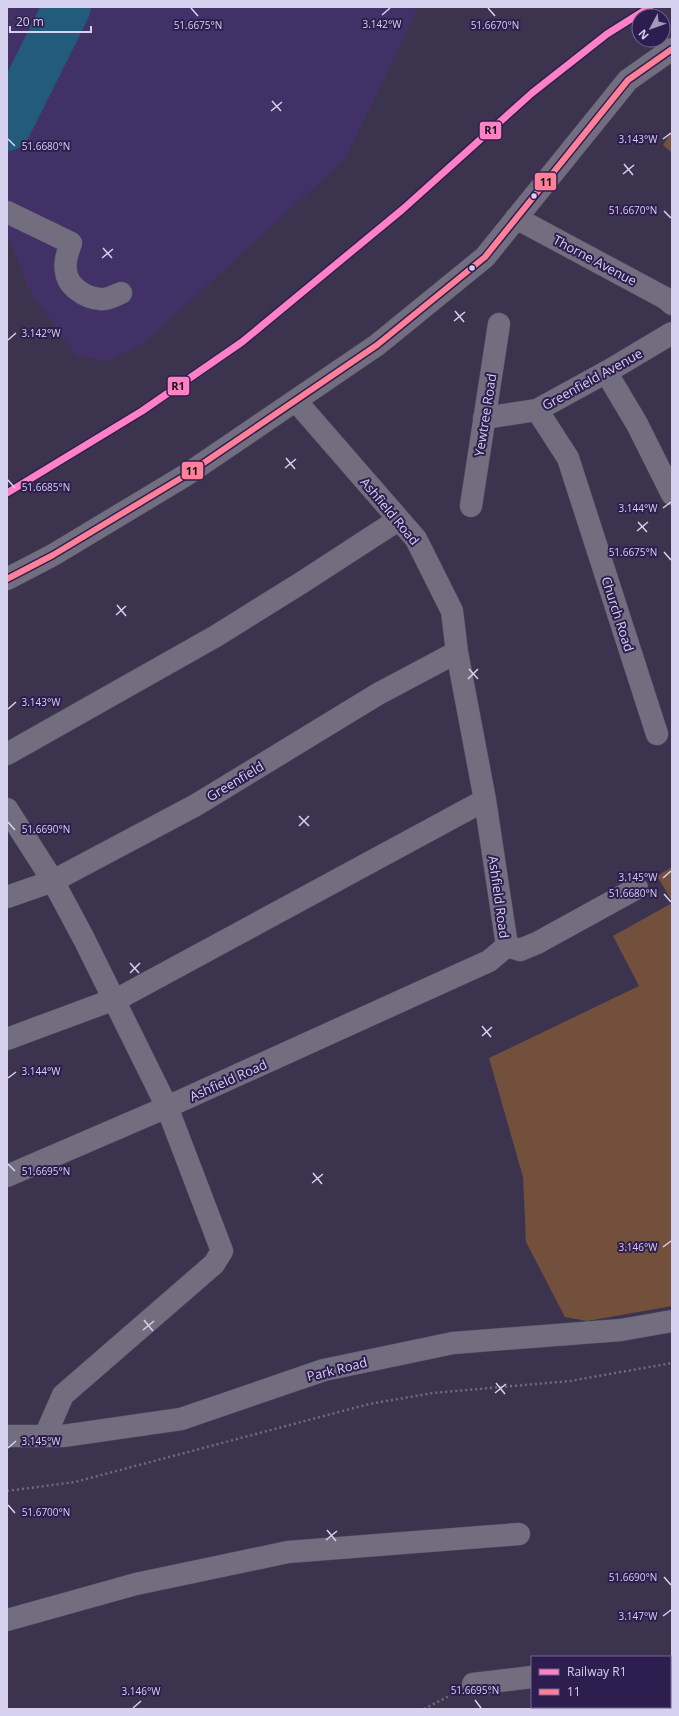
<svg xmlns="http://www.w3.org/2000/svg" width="679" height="1716" font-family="'Open Sans',sans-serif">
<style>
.built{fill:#423167}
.green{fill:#72503c}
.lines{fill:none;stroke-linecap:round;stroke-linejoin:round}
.river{stroke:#235b7c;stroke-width:48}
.minor-casing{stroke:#565066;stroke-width:23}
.path{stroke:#706b7d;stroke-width:2.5;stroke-dasharray:2 3;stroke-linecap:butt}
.minor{stroke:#726e80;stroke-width:22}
.bus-1-casing{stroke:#2e1e4f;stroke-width:9}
.bus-1{stroke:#ff8098;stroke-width:6}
.rail-1-casing{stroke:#2e1e4f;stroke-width:10}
.rail-1{stroke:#ff80c5;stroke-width:7}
.ticks{fill:none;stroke:#d7d1f0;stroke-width:1.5}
.bus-dot{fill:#d7d1f0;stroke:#2e1e4f;stroke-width:1.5}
.labels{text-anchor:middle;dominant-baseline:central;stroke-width:4;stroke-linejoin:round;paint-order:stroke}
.street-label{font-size:13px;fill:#d7d1f0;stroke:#2e1e4f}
.ticks-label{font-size:10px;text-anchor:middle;fill:#d7d1f0;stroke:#2e1e4f;stroke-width:4;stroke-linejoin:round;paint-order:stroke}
.line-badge{stroke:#2e1e4f;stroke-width:1.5}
.pale-badge-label{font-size:11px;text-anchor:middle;font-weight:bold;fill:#111}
</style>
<rect width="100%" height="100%" fill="#3c344f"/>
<path class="built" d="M 7,7 L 418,7 L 346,158 L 144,343 L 108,361 L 76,355 L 29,290 L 11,242 L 7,240 Z"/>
<path class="green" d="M 672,131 L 672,153 L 663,145 Z
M 672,867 L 672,901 L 657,876 Z
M 672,903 L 672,1306 L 587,1321 L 565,1317 L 526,1242 L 523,1177 L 489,1058 L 639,986 L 613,936 Z"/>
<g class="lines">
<path class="river" d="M 7,127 L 67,7"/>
<defs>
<path id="minor" d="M 7,212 L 71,243 C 68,252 64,261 66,271 C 67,286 85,298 100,299 C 107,300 114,296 121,293
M 516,218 L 665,298 L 672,304
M 606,372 L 637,424 L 672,494
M 537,410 L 568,458 L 657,734
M 484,418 L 537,410 L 610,370 L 672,333
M 471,506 L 499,324
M 7,579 L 53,555 L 186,475 L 377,345 L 485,257 L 628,80 L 672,49
M 7,754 L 216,636 L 301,583 L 398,520
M 7,809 L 53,881 L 84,939 L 167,1107 L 222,1251 L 214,1264 L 63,1395 L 45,1436
M 7,897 L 53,881 L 196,805 L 378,694 L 457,652
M 507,946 L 520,950 L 537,943 L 637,888
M 7,1039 L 123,996 L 485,800
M 7,1176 L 167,1107 L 489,961 L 507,946 L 485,800 L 457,652 L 452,611 L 416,539 L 296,401
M 7,1436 L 63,1436 L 181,1419 L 324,1370 L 453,1343 L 621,1330 L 672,1321
M 7,1620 L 136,1584 L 288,1552 L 519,1534
M 473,1684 L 532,1677
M 670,1688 L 672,1689"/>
</defs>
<use href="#minor" class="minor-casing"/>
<path class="path" d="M 7,1491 L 75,1482 L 369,1404 L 433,1393 L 570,1381 L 672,1363
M 424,1709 L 451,1695"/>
<use href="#minor" class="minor"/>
<defs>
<path id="bus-1" d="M 7,579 L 53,555 L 186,475 L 377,345 L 485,257 L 628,80 L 672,49"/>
</defs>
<use href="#bus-1" class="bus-1-casing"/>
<use href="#bus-1" class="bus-1"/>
<defs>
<path id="rail-1" d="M 7,493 L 142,411 L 242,342 L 403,209 L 532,93 L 607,34 L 650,7"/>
</defs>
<use href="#rail-1" class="rail-1-casing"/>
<use href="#rail-1" class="rail-1"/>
</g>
<path class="ticks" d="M 191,8 L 198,16M 488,8 L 495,16M 382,15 L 390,8M 272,101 L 281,111M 271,111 L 282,102M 8,139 L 15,146M 663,139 L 671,133M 624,164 L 633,175M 623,174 L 634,165M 664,211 L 671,218M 103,248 L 112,258M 102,258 L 113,249M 455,311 L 464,322M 454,321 L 465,312M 8,340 L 16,333M 286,458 L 295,469M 285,468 L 296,459M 8,480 L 15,488M 663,508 L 671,502M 638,522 L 647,532M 637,531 L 648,522M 664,552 L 671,560M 117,605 L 126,616M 116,615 L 126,606M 469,669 L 478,679M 468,679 L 478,669M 8,709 L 16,702M 299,816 L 309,826M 8,822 L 15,830M 299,826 L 309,816M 663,878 L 671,871M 664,894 L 671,902M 130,963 L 139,973M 130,973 L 140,963M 482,1026 L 491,1037M 482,1036 L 492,1027M 8,1078 L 16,1072M 8,1164 L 15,1171M 313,1173 L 322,1184M 312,1183 L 323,1174M 663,1247 L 671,1241M 144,1320 L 153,1331M 143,1330 L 154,1321M 496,1383 L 505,1394M 495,1393 L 506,1384M 8,1448 L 16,1441M 8,1505 L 15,1513M 327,1530 L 336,1541M 326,1540 L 337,1531M 664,1577 L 671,1585M 663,1616 L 671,1610M 475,1700 L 481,1708M 133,1708 L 141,1701"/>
<g class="bus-dot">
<circle cx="534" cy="196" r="3.5"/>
<circle cx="472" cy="268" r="3.5"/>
</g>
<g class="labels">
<g class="street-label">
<text transform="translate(595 260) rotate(28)">Thorne Avenue</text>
<text transform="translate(592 379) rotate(-29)">Greenfield Avenue</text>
<text transform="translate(485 415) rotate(-81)">Yewtree Road</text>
<text transform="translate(390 511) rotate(50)">Ashfield Road</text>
<text transform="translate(618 614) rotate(72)">Church Road</text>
<text transform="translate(235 781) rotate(-31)">Greenfield</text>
<text transform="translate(499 897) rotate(82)">Ashfield Road</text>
<text transform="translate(228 1080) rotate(-24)">Ashfield Road</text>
<text transform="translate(337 1369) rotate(-14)">Park Road</text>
</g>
</g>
<g class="ticks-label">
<text x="382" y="28">3.142°W</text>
<text x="198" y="29">51.6675°N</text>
<text x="495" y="29">51.6670°N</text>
<text x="638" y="143">3.143°W</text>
<text x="46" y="150">51.6680°N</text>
<text x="633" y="214">51.6670°N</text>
<text x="41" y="337">3.142°W</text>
<text x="46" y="491">51.6685°N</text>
<text x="638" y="512">3.144°W</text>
<text x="633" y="556">51.6675°N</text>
<text x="41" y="706">3.143°W</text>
<text x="46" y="833">51.6690°N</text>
<text x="638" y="881">3.145°W</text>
<text x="633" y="897">51.6680°N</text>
<text x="41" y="1075">3.144°W</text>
<text x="46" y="1175">51.6695°N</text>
<text x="638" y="1251">3.146°W</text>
<text x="41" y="1445">3.145°W</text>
<text x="46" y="1516">51.6700°N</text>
<text x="633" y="1581">51.6690°N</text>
<text x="638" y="1620">3.147°W</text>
<text x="475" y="1694">51.6695°N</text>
<text x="141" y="1695">3.146°W</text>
</g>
<g class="line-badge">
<rect x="479" y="121" width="23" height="19" rx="4" fill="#ff80c5"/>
<rect x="534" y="172" width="23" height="19" rx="4" fill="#ff8098"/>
<rect x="167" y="376" width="23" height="20" rx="4" fill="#ff80c5"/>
<rect x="181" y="461" width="23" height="19" rx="4" fill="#ff8098"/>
</g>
<g class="pale-badge-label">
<text x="491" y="134">R1</text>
<text x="546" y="186">11</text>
<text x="178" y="390">R1</text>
<text x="192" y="475">11</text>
</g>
<rect width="679" height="1716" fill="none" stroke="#d7d1f0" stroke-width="16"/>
<rect x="531" y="1656" width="140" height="52" fill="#2e1e4f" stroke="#72668f"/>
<rect x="539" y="1669" width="20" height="6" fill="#ff80c5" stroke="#72668f"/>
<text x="567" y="1676" font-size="12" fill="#d7d1f0">Railway R1</text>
<rect x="539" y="1689" width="20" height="6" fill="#ff8098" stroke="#72668f"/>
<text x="567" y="1696" font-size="12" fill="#d7d1f0">11</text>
<g transform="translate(651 28) rotate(229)"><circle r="19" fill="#2e1e4f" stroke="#72668f"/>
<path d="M0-3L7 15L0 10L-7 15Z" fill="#a19ab8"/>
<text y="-6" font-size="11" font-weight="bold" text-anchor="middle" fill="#d7d1f0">N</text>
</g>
<path d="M10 26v6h81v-6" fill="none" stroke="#d7d1f0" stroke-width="2"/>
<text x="16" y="26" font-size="12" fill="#d7d1f0" stroke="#2e1e4f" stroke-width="3" paint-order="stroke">20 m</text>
</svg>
